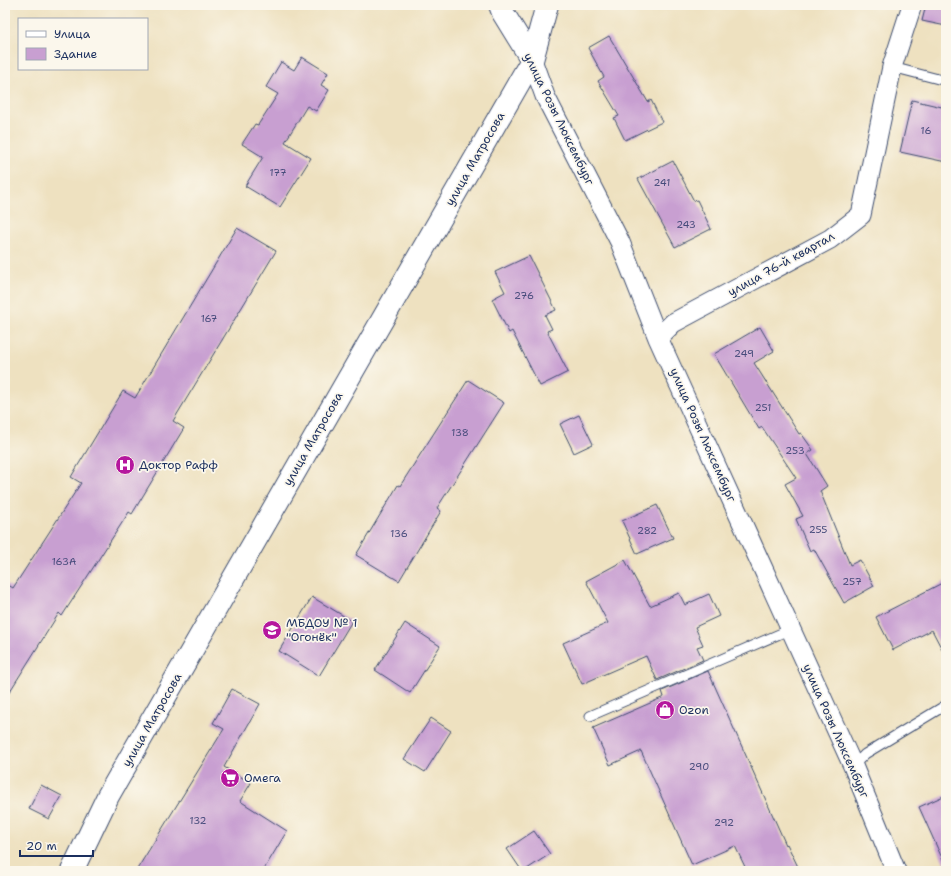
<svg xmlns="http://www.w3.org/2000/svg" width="951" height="876" font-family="'Shantell Sans',sans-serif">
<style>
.building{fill:#c89fd1}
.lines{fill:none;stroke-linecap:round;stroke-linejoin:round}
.service-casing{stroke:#3b4a6d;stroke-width:11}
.minor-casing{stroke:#3b4a6d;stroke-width:21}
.tertiary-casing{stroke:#3b4a6d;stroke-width:24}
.service{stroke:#fff;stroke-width:9}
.minor{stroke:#fff;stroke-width:19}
.tertiary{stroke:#fff;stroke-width:22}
.labels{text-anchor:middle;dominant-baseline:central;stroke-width:3.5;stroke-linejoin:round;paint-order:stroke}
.number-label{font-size:10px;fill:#464b7b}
.street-label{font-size:12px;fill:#1b2f5e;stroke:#fbf7ec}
.poi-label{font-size:12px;fill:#1b2f5e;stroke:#fbf7ec;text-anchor:start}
</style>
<rect width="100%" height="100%" fill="#fbf7ec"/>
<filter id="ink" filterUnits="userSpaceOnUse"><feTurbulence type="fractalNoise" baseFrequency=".025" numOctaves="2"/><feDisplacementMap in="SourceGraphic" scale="8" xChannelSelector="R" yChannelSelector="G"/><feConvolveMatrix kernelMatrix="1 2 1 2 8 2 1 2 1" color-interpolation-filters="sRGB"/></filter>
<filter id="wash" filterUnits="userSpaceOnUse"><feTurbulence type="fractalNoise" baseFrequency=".012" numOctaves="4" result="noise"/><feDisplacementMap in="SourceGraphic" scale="16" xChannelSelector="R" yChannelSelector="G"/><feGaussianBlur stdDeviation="0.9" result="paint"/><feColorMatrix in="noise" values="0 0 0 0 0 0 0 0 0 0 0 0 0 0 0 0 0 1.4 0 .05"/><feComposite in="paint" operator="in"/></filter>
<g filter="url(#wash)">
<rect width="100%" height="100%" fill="#eee1c0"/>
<g id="blocks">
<path class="building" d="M 926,5 L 946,5 L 946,26 L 922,21 Z
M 609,36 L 648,102 L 651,100 L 662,122 L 625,140 L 614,118 L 619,116 L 598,81 L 604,77 L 588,48 Z
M 302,57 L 328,73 L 321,85 L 329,90 L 316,111 L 307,106 L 285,142 L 311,158 L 280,207 L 245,186 L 263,157 L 242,144 L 255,124 L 258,125 L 278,94 L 266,87 L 281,62 L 294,70 Z
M 912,100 L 946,108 L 946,162 L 900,152 Z
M 673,161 L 694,201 L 697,200 L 711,229 L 675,247 L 638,179 Z
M 237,228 L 276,251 L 173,421 L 184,428 L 132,514 L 129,512 L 62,616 L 59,613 L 5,699 L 5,583 L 13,588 L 81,483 L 71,477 L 123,391 L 135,398 Z
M 529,256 L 556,310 L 545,315 L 552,329 L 547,331 L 568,372 L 540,386 L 512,331 L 509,333 L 492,299 L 505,292 L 495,272 Z
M 760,327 L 774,351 L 754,363 L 799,434 L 801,433 L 813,450 L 807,454 L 827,486 L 820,491 L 850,565 L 860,560 L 874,586 L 844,603 L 814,549 L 810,551 L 796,519 L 803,516 L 785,484 L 796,478 L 762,427 L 759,429 L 714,354 Z
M 468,380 L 504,403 L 437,508 L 441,511 L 399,581 L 356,555 L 398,485 L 400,486 Z
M 579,415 L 593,444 L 574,453 L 560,424 Z
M 657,505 L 673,538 L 637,554 L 622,521 Z
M 625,560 L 650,606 L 679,593 L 685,605 L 709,594 L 719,616 L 695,627 L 703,645 L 697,647 L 703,660 L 657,680 L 646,656 L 582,684 L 563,643 L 608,623 L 586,581 Z
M 946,581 L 946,657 L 932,630 L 893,650 L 876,617 Z
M 312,597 L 352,621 L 319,676 L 279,651 Z
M 405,623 L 440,646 L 410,693 L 375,670 Z
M 708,671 L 786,845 L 787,844 L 800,871 L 747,871 L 735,846 L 692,865 L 641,751 L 610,765 L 593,728 L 664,697 L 662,691 Z
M 232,689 L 260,704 L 224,767 L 251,783 L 240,801 L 287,831 L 263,871 L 136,871 L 224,729 L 213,723 Z
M 431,718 L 451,731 L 425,772 L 404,759 Z
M 41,785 L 62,796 L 49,819 L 29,809 Z
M 946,795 L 946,867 L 919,807 Z
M 534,831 L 550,854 L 524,871 L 522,871 L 507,849 Z"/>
</g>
</g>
<g filter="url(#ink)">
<use href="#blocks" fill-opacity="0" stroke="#3b4a6d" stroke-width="1"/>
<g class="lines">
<defs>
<path id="service" d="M 892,67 L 946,81
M 590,716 L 791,629
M 853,766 L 865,754 L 946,705"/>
<path id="minor" d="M 532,60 L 545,96 L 620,242 L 658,338 L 853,766 L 896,871
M 658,338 L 673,323 L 830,239 L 861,215 L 892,67 L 912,5"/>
<path id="tertiary" d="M 500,5 L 503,13 L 532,60
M 72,871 L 108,796 L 532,60 L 547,5"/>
</defs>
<use href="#service" class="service-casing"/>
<use href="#minor" class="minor-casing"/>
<use href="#tertiary" class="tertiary-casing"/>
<use href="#service" class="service"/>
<use href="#minor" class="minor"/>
<use href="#tertiary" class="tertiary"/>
</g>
</g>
<defs>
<symbol id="hospital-disc" viewBox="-11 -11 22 22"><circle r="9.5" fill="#b5179e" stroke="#fbf7ec"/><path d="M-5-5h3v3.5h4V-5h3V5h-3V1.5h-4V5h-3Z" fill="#fff"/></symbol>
<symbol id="school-disc" viewBox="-11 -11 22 22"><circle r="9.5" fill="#b5179e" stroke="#fbf7ec"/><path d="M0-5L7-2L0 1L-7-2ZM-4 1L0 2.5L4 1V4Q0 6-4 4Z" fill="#fff"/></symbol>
<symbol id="shop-disc" viewBox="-11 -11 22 22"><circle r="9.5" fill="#b5179e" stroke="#fbf7ec"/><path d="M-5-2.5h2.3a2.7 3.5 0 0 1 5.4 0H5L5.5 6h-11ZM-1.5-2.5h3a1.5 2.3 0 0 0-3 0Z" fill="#fff"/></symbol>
<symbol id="supermarket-disc" viewBox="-11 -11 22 22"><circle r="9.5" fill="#b5179e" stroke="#fbf7ec"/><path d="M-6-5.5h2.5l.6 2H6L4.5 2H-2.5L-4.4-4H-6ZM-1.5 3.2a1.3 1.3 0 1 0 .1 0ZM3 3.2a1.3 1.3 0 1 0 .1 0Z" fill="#fff"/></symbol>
</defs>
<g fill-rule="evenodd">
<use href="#hospital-disc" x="114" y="454" width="22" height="22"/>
<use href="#school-disc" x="261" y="619" width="22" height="22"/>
<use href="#shop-disc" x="654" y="699" width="22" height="22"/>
<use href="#supermarket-disc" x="219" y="767" width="22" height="22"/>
</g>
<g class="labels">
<g class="number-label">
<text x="926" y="130">16</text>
<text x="278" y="172">177</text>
<text x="662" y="182">241</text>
<text x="686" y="224">243</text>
<text x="524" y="295">276</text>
<text x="209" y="318">167</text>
<text x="744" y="353">249</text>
<text x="763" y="407">251</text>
<text x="460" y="432">138</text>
<text x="795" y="450">253</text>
<text x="818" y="529">255</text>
<text x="647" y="530">282</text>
<text x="399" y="533">136</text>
<text x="64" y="561">163А</text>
<text x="852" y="581">257</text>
<text x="699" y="766">290</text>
<text x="198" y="820">132</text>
<text x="724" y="822">292</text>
</g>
<g class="street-label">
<text transform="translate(559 119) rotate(64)">улица Розы Люксембург</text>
<text transform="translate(475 159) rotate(-60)">улица Матросова</text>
<text transform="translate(781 264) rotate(-29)">улица 76-й квартал</text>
<text transform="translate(703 435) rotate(66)">улица Розы Люксембург</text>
<text transform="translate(313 439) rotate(-60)">улица Матросова</text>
<text transform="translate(152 720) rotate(-60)">улица Матросова</text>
<text transform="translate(836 731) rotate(66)">улица Розы Люксембург</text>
</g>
<g class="poi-label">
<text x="139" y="465">Доктор Рафф</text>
<text x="286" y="623">МБДОУ № 1<tspan x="286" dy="14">"Огонёк"</tspan></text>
<text x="679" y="710">Ozon</text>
<text x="244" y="778">Омега</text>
</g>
</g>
<rect width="951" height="876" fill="none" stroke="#fbf7ec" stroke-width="20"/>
<rect x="18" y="18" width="130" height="52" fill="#fbf7ec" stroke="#a1a7b3"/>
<rect x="26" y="31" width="20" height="6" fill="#ffffff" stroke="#a1a7b3"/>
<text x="54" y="38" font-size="12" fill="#1b2f5e">Улица</text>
<rect x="26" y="48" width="20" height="12" fill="#c89fd1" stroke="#a1a7b3"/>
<text x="54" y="58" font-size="12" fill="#1b2f5e">Здание</text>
<path d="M20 850v6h73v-6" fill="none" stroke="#1b2f5e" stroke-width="2"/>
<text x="26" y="850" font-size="12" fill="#1b2f5e" stroke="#fbf7ec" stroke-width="3" paint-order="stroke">20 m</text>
</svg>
